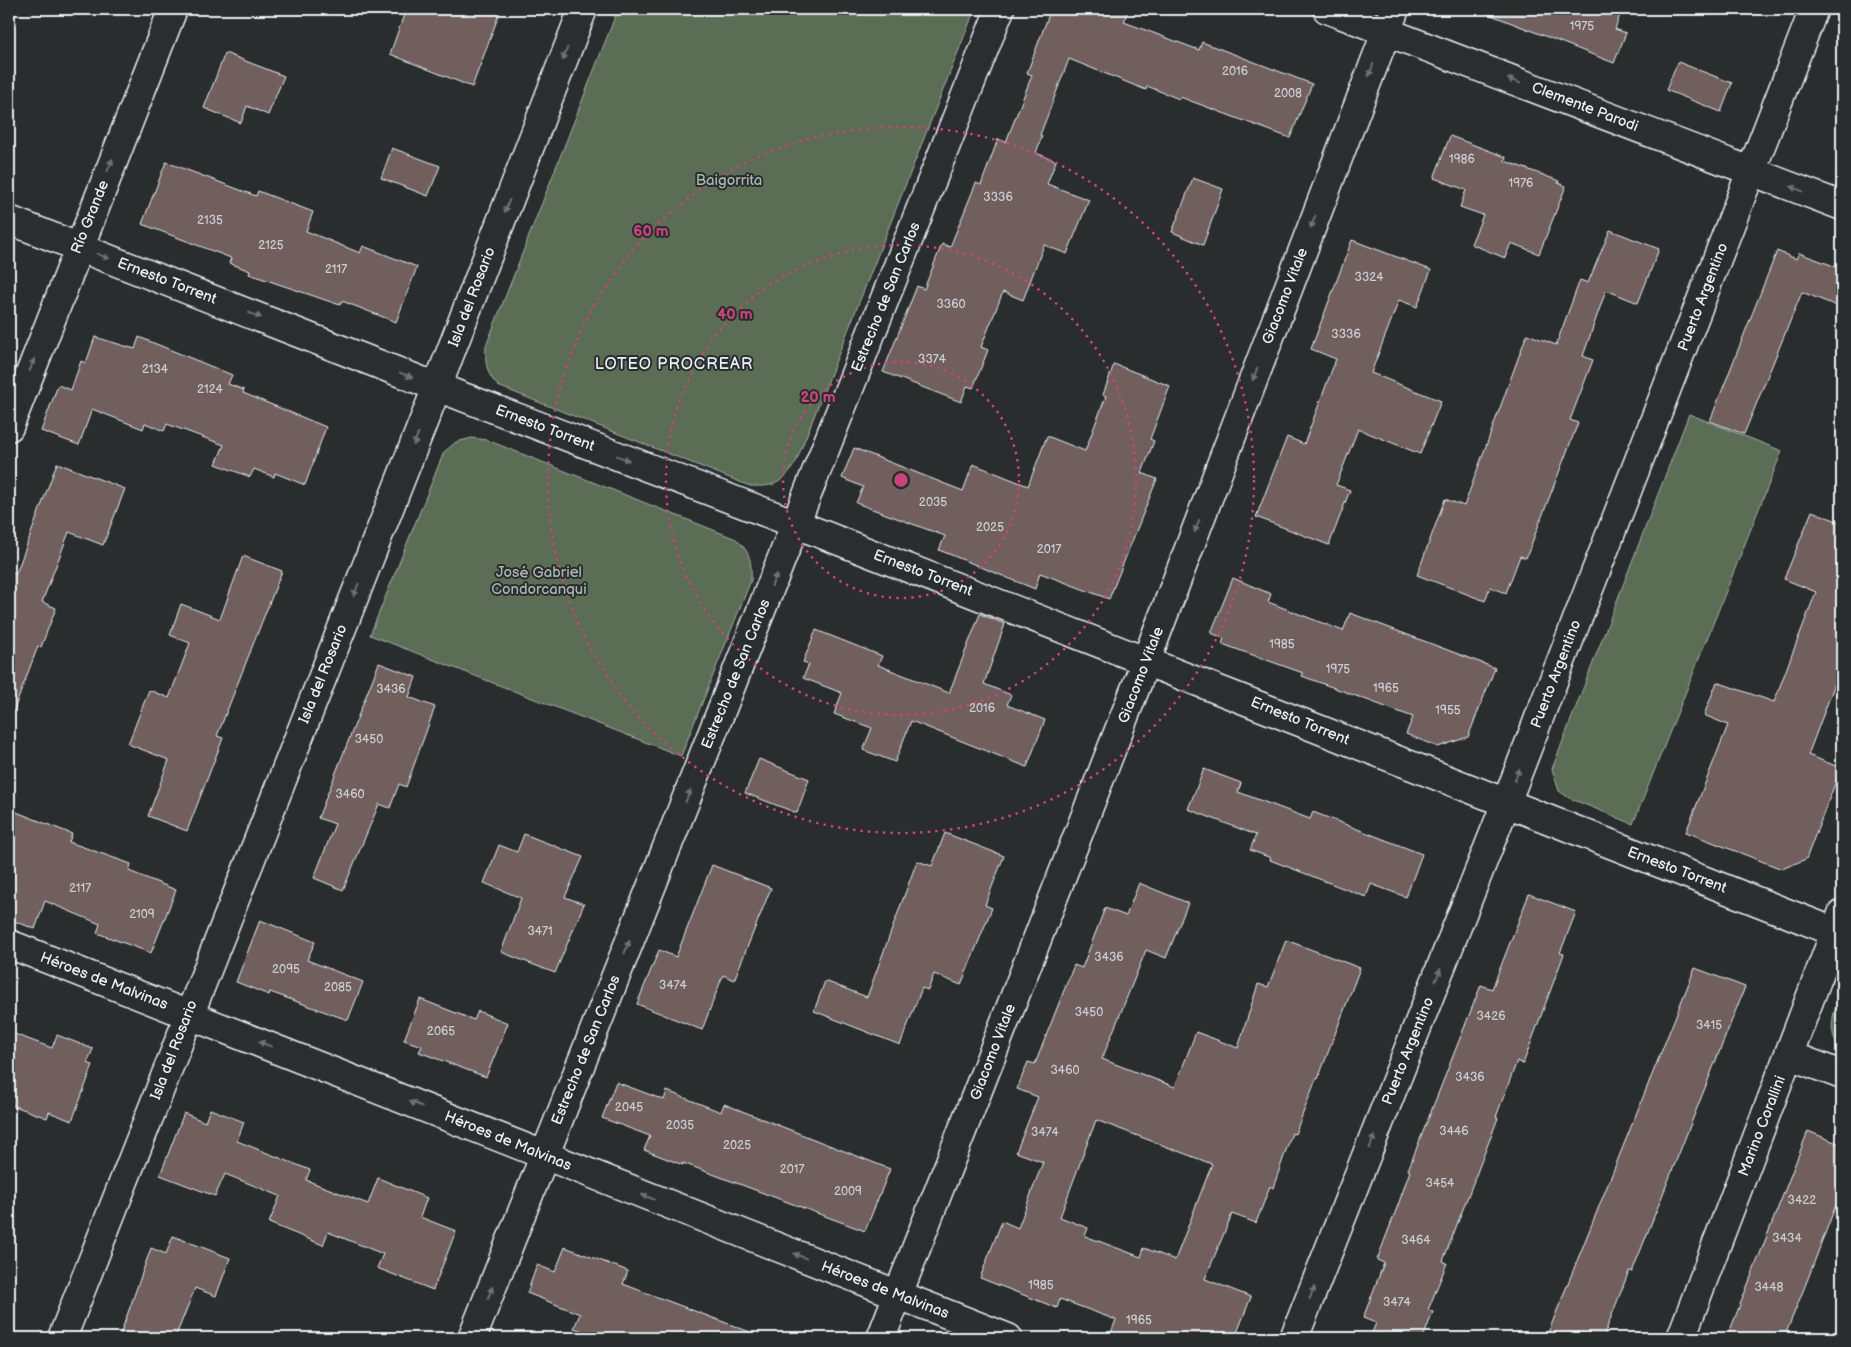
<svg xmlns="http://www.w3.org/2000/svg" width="1851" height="1347" font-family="'Balsamiq Sans',sans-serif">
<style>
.green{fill:#5b6d57;stroke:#a2afa8}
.building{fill:#715e5d;stroke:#e8f1f8;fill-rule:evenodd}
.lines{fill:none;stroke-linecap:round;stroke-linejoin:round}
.minor-casing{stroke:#e8f1f8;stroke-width:31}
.minor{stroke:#2a2d2e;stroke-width:28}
.oneway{fill:#6c7275}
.ring{fill:none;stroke:#ca437a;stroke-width:2.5;stroke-dasharray:2.5 5}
.labels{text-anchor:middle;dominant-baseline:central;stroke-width:4;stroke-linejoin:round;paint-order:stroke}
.number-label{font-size:12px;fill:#caccd1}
.street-label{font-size:15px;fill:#e8f1f8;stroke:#2a2d2e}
.park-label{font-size:15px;fill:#a9b6b0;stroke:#2a2d2e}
.neighbourhood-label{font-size:16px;letter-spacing:1px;fill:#e8f1f8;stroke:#2a2d2e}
.centre{fill:#ca437a;stroke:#2a2d2e;stroke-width:2.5}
.ring-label{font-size:15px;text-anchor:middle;font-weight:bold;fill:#ca437a;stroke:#2a2d2e;stroke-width:4;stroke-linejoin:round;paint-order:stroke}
</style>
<rect width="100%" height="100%" fill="#2a2d2e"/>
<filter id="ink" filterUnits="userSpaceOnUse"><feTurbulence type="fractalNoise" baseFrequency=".02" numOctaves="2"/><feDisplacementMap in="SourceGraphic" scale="10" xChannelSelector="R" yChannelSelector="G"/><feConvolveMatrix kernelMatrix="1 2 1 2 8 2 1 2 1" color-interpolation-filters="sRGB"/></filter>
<g filter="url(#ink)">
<path class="green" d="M 618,9 L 975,9 L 796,462 C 782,484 775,487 750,486 L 498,386 C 486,373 485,363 486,346 Z
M 1689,414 L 1782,451 L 1633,824 L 1569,798 L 1559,791 L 1552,769 Z
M 472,438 L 487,440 L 736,539 C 750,552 752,561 751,580 L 681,756 L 370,635 L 444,452 L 456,442 Z
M 1842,989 L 1842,1049 C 1824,1033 1835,1008 1842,989 Z"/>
<path class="building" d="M 406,9 L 501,9 L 472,87 L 390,54 Z
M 1051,9 L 1128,9 L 1124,22 L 1199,50 L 1202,42 L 1312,84 L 1290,138 L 1180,97 L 1179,99 L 1147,86 L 1146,90 L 1069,59 L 1040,135 L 1042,136 L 1036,153 L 1056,161 L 1047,184 L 1089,200 L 1067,254 L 1044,245 L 1023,300 L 1003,292 L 981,347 L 988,350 L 973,388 L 967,386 L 961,402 L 883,372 L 917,286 L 924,289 L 942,244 L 950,247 L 976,183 L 981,185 L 998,139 L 1006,142 L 1032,75 L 1027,73 Z
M 1482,9 L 1622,9 L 1615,29 L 1626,33 L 1614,63 L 1481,11 Z
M 225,53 L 284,76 L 268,115 L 247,106 L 241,123 L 204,108 Z
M 1678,62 L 1732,83 L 1721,112 L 1666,90 Z
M 1450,136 L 1506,157 L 1505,161 L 1559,181 L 1558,183 L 1566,186 L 1539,254 L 1511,243 L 1505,258 L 1471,244 L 1483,215 L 1460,207 L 1466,190 L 1434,178 Z
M 392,148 L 440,166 L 428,196 L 381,178 Z
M 166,162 L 256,196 L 258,191 L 313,212 L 306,231 L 360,253 L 363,246 L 417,267 L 396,322 L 342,301 L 340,305 L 249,274 L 250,271 L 229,263 L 231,258 L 142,224 Z
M 1193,178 L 1223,189 L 1203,245 L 1172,232 Z
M 1610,230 L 1659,249 L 1638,303 L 1606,290 L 1583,356 L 1593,360 L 1570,420 L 1578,423 L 1526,558 L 1520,556 L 1506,593 L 1490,587 L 1485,601 L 1417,575 L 1445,499 L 1464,506 L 1527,334 L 1556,345 L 1580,280 L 1588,283 Z
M 1352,240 L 1431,270 L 1417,307 L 1399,300 L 1371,373 L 1441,401 L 1420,454 L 1358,429 L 1336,485 L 1350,490 L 1329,545 L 1256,517 L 1287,437 L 1304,444 L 1336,359 L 1311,349 Z
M 1777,251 L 1796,259 L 1799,253 L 1842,269 L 1842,308 L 1802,292 L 1744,434 L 1710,421 Z
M 95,337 L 135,349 L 139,337 L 232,375 L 228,384 L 244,390 L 243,393 L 326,427 L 305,485 L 275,473 L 274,477 L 254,469 L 250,477 L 216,464 L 224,445 L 167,424 L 164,431 L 145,423 L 143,429 L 92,409 L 79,445 L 41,431 L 58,385 L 71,390 L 81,361 L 86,363 Z
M 1114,364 L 1170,386 L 1150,439 L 1154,441 L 1142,473 L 1157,479 L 1109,599 L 1040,573 L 1035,589 L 939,550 L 945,536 L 856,503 L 863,487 L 842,478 L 854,448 L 963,491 L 973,464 L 1028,486 L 1047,436 L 1085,451 L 1106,396 L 1103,395 Z
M 57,463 L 125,489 L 103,545 L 69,532 L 42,602 L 56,608 L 41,647 L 38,646 L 12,715 L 9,715 L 9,571 L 16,574 Z
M 1812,511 L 1842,523 L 1842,665 L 1808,755 L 1841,768 L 1806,859 L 1782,869 L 1686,832 L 1728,725 L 1704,715 L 1717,682 L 1774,702 L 1791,657 L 1816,592 L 1784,579 Z
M 243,556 L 282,571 L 217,736 L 223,738 L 187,831 L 148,816 L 169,760 L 128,744 L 149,690 L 169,698 L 190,643 L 170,635 L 181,604 L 220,619 Z
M 1233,578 L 1271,594 L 1268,602 L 1343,631 L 1350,613 L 1495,668 L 1468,737 L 1438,747 L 1406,734 L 1413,717 L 1302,676 L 1303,673 L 1222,644 L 1224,638 L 1211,633 Z
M 980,614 L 1005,624 L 984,684 L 1011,695 L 1007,705 L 1045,720 L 1027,767 L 911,721 L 895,762 L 863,750 L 872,728 L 834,714 L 842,693 L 803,678 L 809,664 L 803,662 L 816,630 L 882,656 L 878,665 L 949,693 Z
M 379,663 L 416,677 L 409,697 L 435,707 L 406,787 L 399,784 L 390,808 L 379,804 L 343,890 L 314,878 L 335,824 L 318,818 Z
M 759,759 L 809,779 L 797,813 L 745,793 Z
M 1204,769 L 1241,783 L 1238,792 L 1310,819 L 1313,812 L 1422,854 L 1406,897 L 1371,884 L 1366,897 L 1270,860 L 1271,858 L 1250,850 L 1256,835 L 1188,809 Z
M 9,809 L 72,834 L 69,842 L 131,864 L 129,871 L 176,890 L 151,953 L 97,933 L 100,924 L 45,901 L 35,929 L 9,919 Z
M 945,833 L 1004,856 L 985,905 L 992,908 L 961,985 L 934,974 L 928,990 L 922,988 L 900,1045 L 814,1011 L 825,981 L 867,997 L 917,861 L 932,866 Z
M 524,834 L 583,857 L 565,897 L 584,904 L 555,973 L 501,952 L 521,898 L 484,883 L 499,845 L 517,852 Z
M 712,865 L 771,888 L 734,980 L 723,975 L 702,1030 L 637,1004 L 659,950 L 676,957 Z
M 1139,883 L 1188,903 L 1166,958 L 1146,950 L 1102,1059 L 1175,1087 L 1196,1032 L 1238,1048 L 1258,984 L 1268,987 L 1286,940 L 1360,968 L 1318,1079 L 1316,1079 L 1295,1134 L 1292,1133 L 1273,1188 L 1270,1186 L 1256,1223 L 1232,1214 L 1205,1279 L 1251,1297 L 1235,1338 L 1109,1338 L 1116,1320 L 1060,1299 L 1057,1308 L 980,1278 L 1002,1221 L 1018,1228 L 1043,1162 L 1016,1152 L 1038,1097 L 1017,1089 L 1028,1062 L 1035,1064 L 1074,965 L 1082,968 L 1105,908 L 1126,916 ZM 1096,1120 L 1212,1164 L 1175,1260 L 1144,1248 L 1141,1257 L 1085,1236 L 1088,1228 L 1060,1217 Z
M 1529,894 L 1576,912 L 1560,953 L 1564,954 L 1523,1064 L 1517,1061 L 1496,1117 L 1498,1118 L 1443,1261 L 1447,1263 L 1428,1310 L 1433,1312 L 1423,1338 L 1370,1338 L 1376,1323 L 1363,1318 L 1384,1263 L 1377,1260 L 1398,1205 L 1410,1171 L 1408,1170 L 1481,985 L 1492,989 Z
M 260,920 L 315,942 L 307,960 L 363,982 L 348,1020 L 270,992 L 269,995 L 236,982 Z
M 1695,968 L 1745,987 L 1632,1272 L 1629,1271 L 1603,1338 L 1546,1338 Z
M 420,999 L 474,1020 L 478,1011 L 508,1023 L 486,1077 L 419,1052 L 422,1046 L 404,1040 Z
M 9,1032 L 52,1048 L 57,1035 L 93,1049 L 87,1063 L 93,1065 L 72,1121 L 49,1112 L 47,1118 L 9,1104 Z
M 616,1082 L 664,1100 L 667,1091 L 721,1112 L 724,1104 L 890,1169 L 865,1231 L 683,1163 L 683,1165 L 644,1150 L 650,1136 L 602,1118 Z
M 210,1109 L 244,1122 L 237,1141 L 310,1170 L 306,1180 L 368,1204 L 378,1178 L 427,1198 L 420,1217 L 456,1231 L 433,1290 L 377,1268 L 383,1254 L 328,1232 L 323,1245 L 269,1223 L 280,1196 L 225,1174 L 215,1196 L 160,1175 L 184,1113 L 205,1122 Z
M 1808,1131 L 1842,1145 L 1842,1189 L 1807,1281 L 1784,1338 L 1727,1338 Z
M 173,1236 L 230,1258 L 216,1296 L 195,1288 L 175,1338 L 119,1338 L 151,1248 L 166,1254 Z
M 565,1247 L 628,1271 L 623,1284 L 758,1335 L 757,1338 L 601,1338 L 574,1328 L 580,1314 L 527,1293 L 537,1265 L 555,1272 Z"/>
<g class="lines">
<defs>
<path id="minor" d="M 1327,9 L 1842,206
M 9,220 L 437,387 L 796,524 L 1835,932
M 9,427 L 173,9
M 9,944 L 1008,1338
M 1789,1055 L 1842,1075
M 62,1338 L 437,387 L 583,9
M 472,1338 L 1000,9
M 881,1338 L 1146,661 L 1395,9
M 1294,1338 L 1506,803 L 1814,9
M 1681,1338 L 1842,914"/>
</defs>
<use href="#minor" class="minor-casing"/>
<use href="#minor" class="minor"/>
</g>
<defs><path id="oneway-solid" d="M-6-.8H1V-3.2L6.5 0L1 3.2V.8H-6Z" transform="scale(1.25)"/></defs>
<g class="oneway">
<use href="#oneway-solid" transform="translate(565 54) rotate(111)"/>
<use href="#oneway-solid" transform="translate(1371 70) rotate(111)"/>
<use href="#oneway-solid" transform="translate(1514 81) rotate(-159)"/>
<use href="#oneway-solid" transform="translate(110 165) rotate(-68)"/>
<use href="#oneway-solid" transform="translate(1797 189) rotate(-159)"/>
<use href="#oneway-solid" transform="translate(507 206) rotate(111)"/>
<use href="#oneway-solid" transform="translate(1313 222) rotate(111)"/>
<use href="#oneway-solid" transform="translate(103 256) rotate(21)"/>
<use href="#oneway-solid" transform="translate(255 315) rotate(21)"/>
<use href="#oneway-solid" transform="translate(32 365) rotate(-69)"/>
<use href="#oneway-solid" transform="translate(1255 374) rotate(111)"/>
<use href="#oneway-solid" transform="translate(406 375) rotate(21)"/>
<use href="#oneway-solid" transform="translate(416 439) rotate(112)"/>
<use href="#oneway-solid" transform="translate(623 458) rotate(21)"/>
<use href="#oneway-solid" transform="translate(1197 526) rotate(111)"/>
<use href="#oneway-solid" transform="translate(774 580) rotate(-68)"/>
<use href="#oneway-solid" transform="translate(356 590) rotate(112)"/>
<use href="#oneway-solid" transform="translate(1517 775) rotate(-69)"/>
<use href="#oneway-solid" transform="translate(688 796) rotate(-68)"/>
<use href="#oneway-solid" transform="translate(627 947) rotate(-68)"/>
<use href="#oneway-solid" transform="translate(1438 975) rotate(-68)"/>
<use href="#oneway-solid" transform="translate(265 1044) rotate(-158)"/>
<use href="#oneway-solid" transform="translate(416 1104) rotate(-158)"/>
<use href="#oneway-solid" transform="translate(1372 1142) rotate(-68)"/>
<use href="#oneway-solid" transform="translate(648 1197) rotate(-158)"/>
<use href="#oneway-solid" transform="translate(800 1256) rotate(-158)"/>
<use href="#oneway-solid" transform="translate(490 1293) rotate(-68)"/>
<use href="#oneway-solid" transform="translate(1312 1293) rotate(-68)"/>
</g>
</g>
<g class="ring">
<circle cx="901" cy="480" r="118"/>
<circle cx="901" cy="480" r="235"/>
<circle cx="901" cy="480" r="353"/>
</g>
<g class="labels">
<g class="number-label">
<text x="1582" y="26">1975</text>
<text x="1235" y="71">2016</text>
<text x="1288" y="93">2008</text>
<text x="1462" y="159">1986</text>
<text x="1521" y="183">1976</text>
<text x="998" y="197">3336</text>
<text x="210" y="220">2135</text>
<text x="271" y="245">2125</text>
<text x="336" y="269">2117</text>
<text x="1369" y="277">3324</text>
<text x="951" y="304">3360</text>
<text x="1346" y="334">3336</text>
<text x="932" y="359">3374</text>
<text x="155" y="369">2134</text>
<text x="210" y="389">2124</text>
<text x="933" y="502">2035</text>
<text x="990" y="527">2025</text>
<text x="1049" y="549">2017</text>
<text x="1282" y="644">1985</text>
<text x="1338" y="669">1975</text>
<text x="1386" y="688">1965</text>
<text x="391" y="689">3436</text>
<text x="982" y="708">2016</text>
<text x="1448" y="710">1955</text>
<text x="369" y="739">3450</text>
<text x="350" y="794">3460</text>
<text x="80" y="888">2117</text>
<text x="142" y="914">2109</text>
<text x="540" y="931">3471</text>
<text x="1109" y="957">3436</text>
<text x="286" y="969">2095</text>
<text x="673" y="985">3474</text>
<text x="338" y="987">2085</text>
<text x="1089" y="1012">3450</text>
<text x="1491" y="1016">3426</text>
<text x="1709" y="1025">3415</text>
<text x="441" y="1031">2065</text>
<text x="1065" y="1070">3460</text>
<text x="1470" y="1077">3436</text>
<text x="629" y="1107">2045</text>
<text x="680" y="1125">2035</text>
<text x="1454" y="1131">3446</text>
<text x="1045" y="1132">3474</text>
<text x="737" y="1145">2025</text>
<text x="792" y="1169">2017</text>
<text x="1440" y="1183">3454</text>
<text x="848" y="1191">2009</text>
<text x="1802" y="1200">3422</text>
<text x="1787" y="1238">3434</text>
<text x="1416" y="1240">3464</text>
<text x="1041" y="1285">1985</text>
<text x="1769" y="1287">3448</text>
<text x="1397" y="1302">3474</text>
<text x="1139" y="1320">1965</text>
</g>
<g class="street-label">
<text transform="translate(1585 107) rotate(21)">Clemente Parodi</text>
<text transform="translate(90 217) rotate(-68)">Río Grande</text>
<text transform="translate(167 281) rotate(21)">Ernesto Torrent</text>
<text transform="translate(1285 296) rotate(-69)">Giacomo Vitale</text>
<text transform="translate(472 297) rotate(-69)">Isla del Rosario</text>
<text transform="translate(886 297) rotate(-68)">Estrecho de San Carlos</text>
<text transform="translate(1703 297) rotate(-69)">Puerto Argentino</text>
<text transform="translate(545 428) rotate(21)">Ernesto Torrent</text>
<text transform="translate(923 573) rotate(21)">Ernesto Torrent</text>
<text transform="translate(323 674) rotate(-68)">Isla del Rosario</text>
<text transform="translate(736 674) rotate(-68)">Estrecho de San Carlos</text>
<text transform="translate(1556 674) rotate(-69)">Puerto Argentino</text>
<text transform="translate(1141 675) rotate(-69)">Giacomo Vitale</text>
<text transform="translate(1300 721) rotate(22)">Ernesto Torrent</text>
<text transform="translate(1677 870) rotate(21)">Ernesto Torrent</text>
<text transform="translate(104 981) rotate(21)">Héroes de Malvinas</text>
<text transform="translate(174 1050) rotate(-69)">Isla del Rosario</text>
<text transform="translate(586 1050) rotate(-68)">Estrecho de San Carlos</text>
<text transform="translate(1408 1051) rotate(-68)">Puerto Argentino</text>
<text transform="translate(993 1052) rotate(-69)">Giacomo Vitale</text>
<text transform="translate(1762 1126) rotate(-69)">Marino Corallini</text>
<text transform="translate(508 1141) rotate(22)">Héroes de Malvinas</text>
<text transform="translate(885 1290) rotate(21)">Héroes de Malvinas</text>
</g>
<g class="park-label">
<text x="729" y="180">Baigorrita</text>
<text x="539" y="572">José Gabriel<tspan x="539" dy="17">Condorcanqui</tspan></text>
</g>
<g class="neighbourhood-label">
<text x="674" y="364">LOTEO PROCREAR</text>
</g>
</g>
<circle cx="901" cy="480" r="8" class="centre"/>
<g class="ring-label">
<text x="651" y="236">60 m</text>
<text x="735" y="319">40 m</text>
<text x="818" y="402">20 m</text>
</g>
<rect width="1851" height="1347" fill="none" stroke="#2a2d2e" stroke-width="30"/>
<rect x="15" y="15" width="1821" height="1317" fill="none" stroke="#e8f1f8" stroke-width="2" filter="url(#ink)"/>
</svg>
